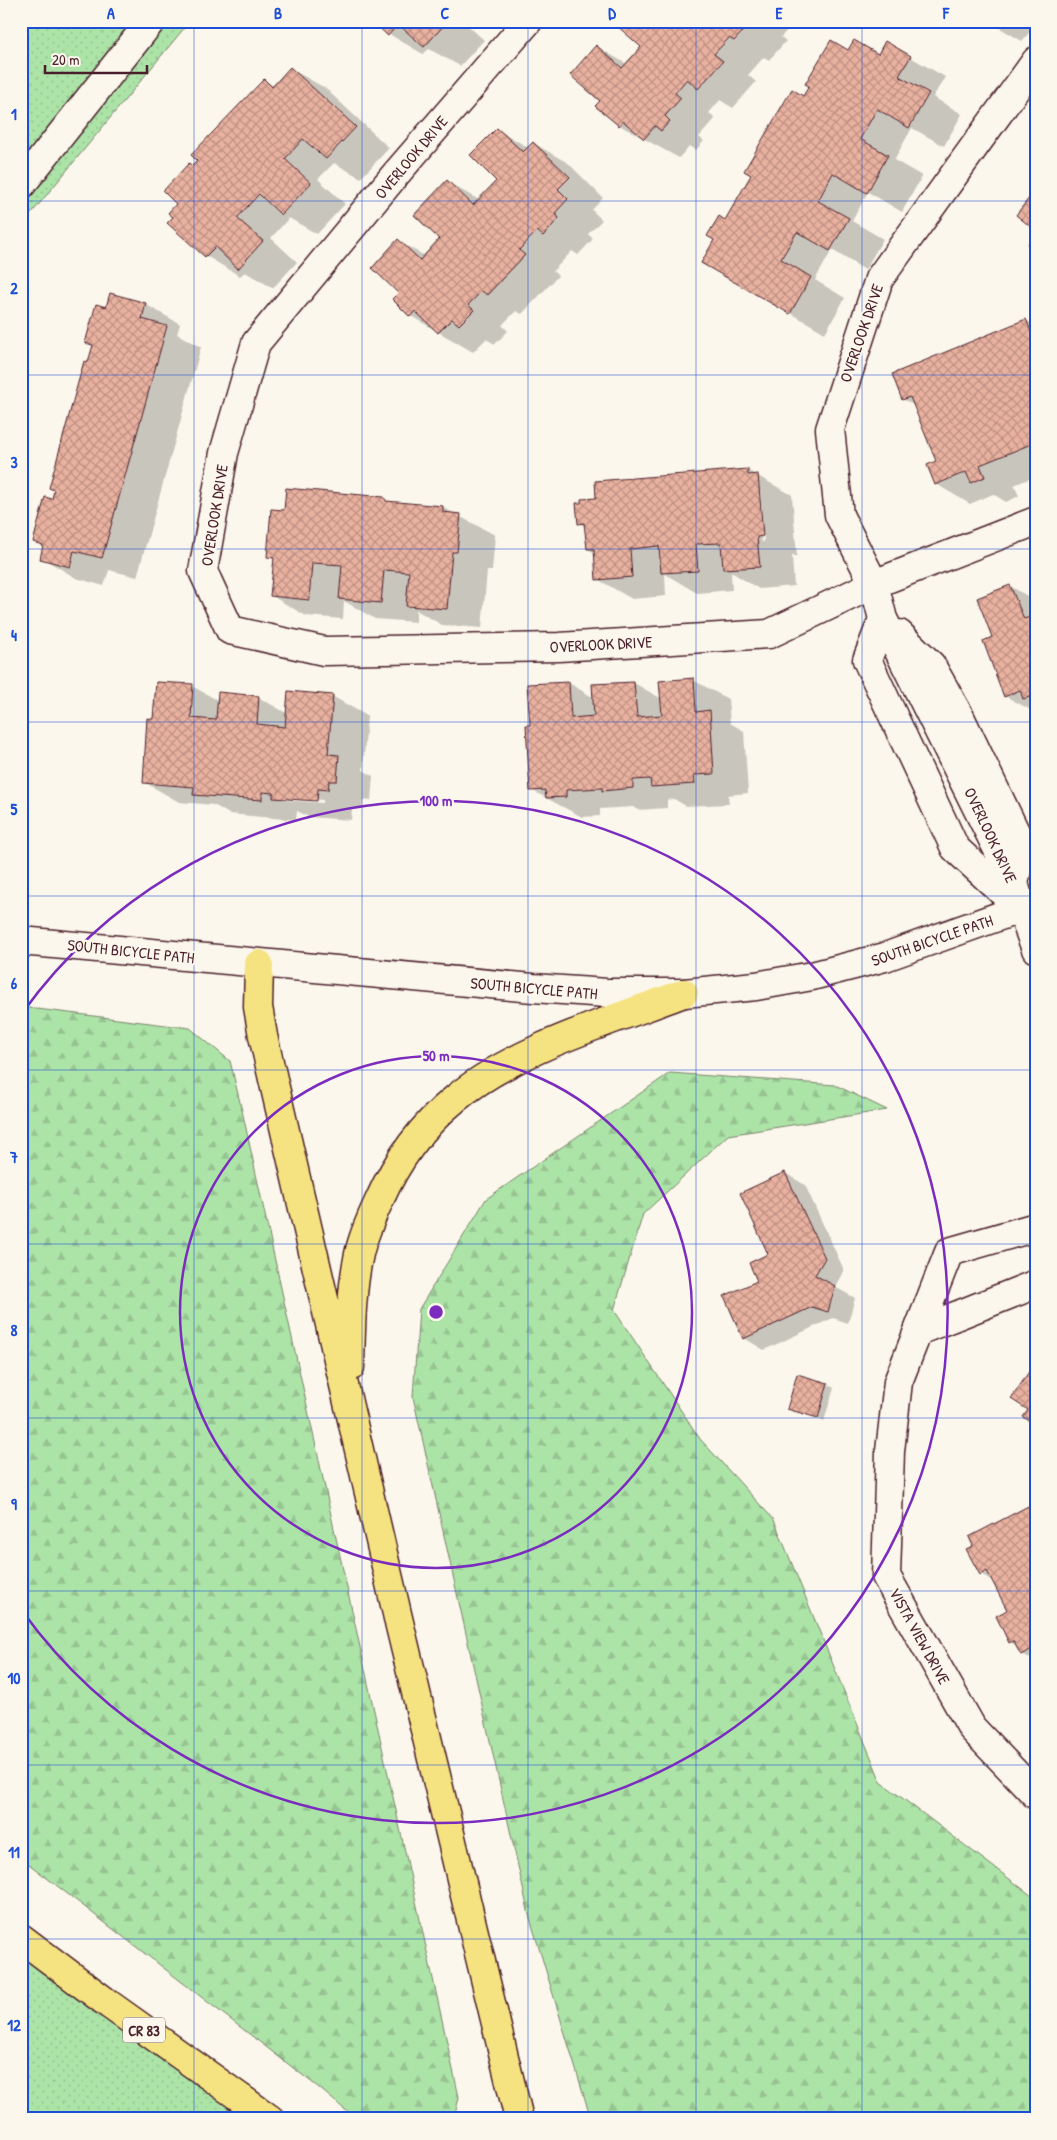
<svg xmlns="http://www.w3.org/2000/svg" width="1057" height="2140" font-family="'Patrick Hand',sans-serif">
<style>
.forest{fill:url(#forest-firs);stroke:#7b826a}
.park{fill:url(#park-dots);stroke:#7b826a}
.shadow{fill:#0003;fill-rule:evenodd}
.building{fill:url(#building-cross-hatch);stroke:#4a1f2b}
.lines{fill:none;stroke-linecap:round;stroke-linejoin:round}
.minor-casing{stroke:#4a1f2b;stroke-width:31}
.highway-casing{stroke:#4a1f2b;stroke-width:31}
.minor{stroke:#fbf7ec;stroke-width:28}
.highway{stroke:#f5e382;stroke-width:28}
.grid{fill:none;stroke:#1d4ed8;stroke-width:1;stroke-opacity:0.55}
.ring{fill:none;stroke:#7b2cbf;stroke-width:2.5}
.labels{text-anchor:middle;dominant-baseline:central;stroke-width:4.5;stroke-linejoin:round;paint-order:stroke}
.shield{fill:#fbf7ec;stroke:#7f6065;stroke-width:1}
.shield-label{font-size:15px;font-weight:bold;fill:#4a1f2b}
.street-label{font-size:16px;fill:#4a1f2b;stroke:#fbf7ec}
.centre{fill:#7b2cbf;stroke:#fbf7ec;stroke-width:2.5}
.ring-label{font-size:15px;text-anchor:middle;font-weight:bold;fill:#7b2cbf;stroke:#fbf7ec;stroke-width:4.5;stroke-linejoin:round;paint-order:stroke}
.neatline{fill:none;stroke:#1d4ed8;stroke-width:2}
.grid-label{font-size:16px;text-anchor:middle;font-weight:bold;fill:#1d4ed8}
</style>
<defs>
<pattern id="forest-firs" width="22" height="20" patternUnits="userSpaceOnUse" patternTransform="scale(1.25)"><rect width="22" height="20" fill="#ace4a8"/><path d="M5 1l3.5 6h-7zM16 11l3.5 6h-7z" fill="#96c391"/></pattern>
<pattern id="park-dots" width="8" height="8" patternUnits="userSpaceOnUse" patternTransform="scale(1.25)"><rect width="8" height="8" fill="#ace4a8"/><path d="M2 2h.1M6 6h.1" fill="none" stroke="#96c391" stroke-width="1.8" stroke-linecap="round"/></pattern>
<pattern id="building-cross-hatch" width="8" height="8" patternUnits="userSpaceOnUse" patternTransform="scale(1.25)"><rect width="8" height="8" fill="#e9b2a0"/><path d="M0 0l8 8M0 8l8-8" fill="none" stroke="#bf9083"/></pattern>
</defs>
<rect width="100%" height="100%" fill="#fbf7ec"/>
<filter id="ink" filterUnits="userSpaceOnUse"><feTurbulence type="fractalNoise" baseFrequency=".02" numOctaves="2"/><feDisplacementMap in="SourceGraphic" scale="10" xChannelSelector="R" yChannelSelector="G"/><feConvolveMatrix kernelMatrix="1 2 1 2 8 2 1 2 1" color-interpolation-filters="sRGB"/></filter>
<g filter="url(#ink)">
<path class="forest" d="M 21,1007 L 190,1028 L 230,1061 L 243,1115 L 459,2097 L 454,2119 L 356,2119 L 318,2087 L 21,1858 Z
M 670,1073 L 835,1085 L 887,1110 L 728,1135 L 643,1214 L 614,1310 L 700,1439 L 774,1520 L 881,1782 L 1036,1899 L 1036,2119 L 591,2119 L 529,1915 L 413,1397 L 419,1309 L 486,1199 Z"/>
<path class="park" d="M 21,21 L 190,21 L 21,226 Z
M 21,1938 L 270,2119 L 21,2119 Z"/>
<path class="shadow" d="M 374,21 L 463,21 L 484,40 L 460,66 L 429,49 L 423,54 L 389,34 Z
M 620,21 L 788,21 L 792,25 L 781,37 L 786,41 L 769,60 L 764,57 L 748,75 L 756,82 L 733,108 L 720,100 L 709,113 L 715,119 L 699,137 L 704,141 L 696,150 L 689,146 L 679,158 L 619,125 L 602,101 L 597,47 L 627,64 L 643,47 Z
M 988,21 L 1036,21 L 1036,25 L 1022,41 Z
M 886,43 L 945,77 L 933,97 L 962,114 L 944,146 L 912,128 L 894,160 L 922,176 L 902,212 L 868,192 L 852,221 L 883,239 L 865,270 L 832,250 L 815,280 L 845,298 L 825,333 L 703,262 L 725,221 L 804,97 L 849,52 L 878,56 Z
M 291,69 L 325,88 L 389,148 L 361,178 L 334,163 L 318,179 L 345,204 L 317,234 L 289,218 L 271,238 L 297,262 L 273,288 L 245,272 L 240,276 L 206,256 L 169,222 L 175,216 L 193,167 L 264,80 L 274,86 Z
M 497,129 L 529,148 L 533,143 L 568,163 L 603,198 L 592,210 L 602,220 L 588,234 L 593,239 L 578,255 L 572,251 L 553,271 L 558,276 L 522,314 L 516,311 L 502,325 L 508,331 L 495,344 L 486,339 L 473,352 L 411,316 L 400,293 L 398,241 L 425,256 L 441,239 L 447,182 L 479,200 L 498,181 Z
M 145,304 L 180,324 L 177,334 L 201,347 L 137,577 L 109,570 L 104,586 L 76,578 L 42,558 L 44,547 L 34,542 L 53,501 L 94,347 L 87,342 L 107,308 Z
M 1026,320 L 1036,326 L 1036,476 L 1014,485 L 1019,496 L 1006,502 L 993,494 L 970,504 L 936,484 L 938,461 L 915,406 L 903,399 Z
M 747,470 L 792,495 L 797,556 L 792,556 L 794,586 L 759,589 L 731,572 L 732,590 L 697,593 L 665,574 L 666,596 L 632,599 L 597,579 L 595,553 L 588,549 L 586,527 L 579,523 L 598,499 ZM 758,490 L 760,490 L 764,542 L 762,542 Z
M 383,498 L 392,503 L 442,507 L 495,535 L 492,571 L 487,571 L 482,628 L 442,625 L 416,610 L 416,622 L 375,619 L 344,601 L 343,619 L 306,616 L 272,596 L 275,560 L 268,556 L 285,511 Z
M 1010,586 L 1036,601 L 1036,713 L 1005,696 L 994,638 Z
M 693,680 L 728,699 L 730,723 L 744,731 L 748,793 L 728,795 L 729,804 L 686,806 L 674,799 L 667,800 L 667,808 L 638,810 L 633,807 L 600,809 L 600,816 L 582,817 L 531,790 L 531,726 L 569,683 L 594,698 L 593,686 L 634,683 L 662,699 Z
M 192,686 L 219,701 L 258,697 L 288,714 L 332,696 L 367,716 L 363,770 L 373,776 L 371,800 L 363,800 L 362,809 L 352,808 L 351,820 L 309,817 L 297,811 L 296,820 L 229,814 L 214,805 L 179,802 L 144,782 L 154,720 ZM 280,797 L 323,800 L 323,803 L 283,800 Z
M 785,1173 L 805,1185 L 844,1270 L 835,1287 L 855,1298 L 848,1323 L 833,1318 L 764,1350 L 744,1338 L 758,1281 L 770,1255 Z
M 827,1384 L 834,1388 L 824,1421 L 789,1408 Z
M 1036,1504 L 1036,1662 L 1022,1654 L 1018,1646 L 1010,1642 L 1008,1611 L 994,1582 L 981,1574 Z"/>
<path class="building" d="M 372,21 L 448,21 L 424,47 L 398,24 L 388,36 Z
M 618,21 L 752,21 L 734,41 L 729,38 L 714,54 L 723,61 L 698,89 L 687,79 L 675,93 L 681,98 L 665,116 L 670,121 L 661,131 L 655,126 L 644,139 L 623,121 L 619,126 L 595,106 L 600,101 L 570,75 L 596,45 L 622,68 L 641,47 L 615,24 Z
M 831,40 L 848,50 L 854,40 L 878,54 L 885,41 L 911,56 L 899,76 L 929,93 L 909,128 L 877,109 L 860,139 L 888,155 L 867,193 L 833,173 L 818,201 L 849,218 L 830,251 L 797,232 L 781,259 L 811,277 L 790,314 L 701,263 L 714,240 L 707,236 L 719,216 L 725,220 L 751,175 L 744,171 L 792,89 L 803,96 L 809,86 L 805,84 Z
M 290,67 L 356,127 L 326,159 L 303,139 L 285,159 L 311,183 L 281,215 L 259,194 L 237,218 L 263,241 L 238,269 L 215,247 L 205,257 L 167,223 L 173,217 L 168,213 L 176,204 L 163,191 L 189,163 L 192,166 L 197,161 L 191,155 L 264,79 L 272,87 Z
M 497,128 L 523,152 L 533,142 L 570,177 L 558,189 L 568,199 L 555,213 L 559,218 L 543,236 L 537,231 L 519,250 L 525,255 L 487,295 L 482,291 L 468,305 L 474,310 L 459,325 L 452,319 L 438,333 L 415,311 L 410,317 L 392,299 L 398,293 L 372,268 L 398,239 L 420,260 L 439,239 L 414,215 L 447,180 L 473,205 L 496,181 L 470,155 Z
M 1036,189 L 1036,231 L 1016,215 Z
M 1036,234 L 1036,250 L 1028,244 Z
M 110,293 L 146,303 L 142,319 L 167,326 L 102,558 L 74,551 L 70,567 L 40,559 L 43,545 L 33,542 L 45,497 L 52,499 L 54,490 L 49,488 L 84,361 L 88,362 L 93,345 L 85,343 L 96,304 L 106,307 Z
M 1026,319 L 1036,343 L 1036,442 L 980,465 L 985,477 L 971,483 L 966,472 L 935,485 L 927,465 L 936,461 L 910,397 L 902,400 L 892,374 Z
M 748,469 L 748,475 L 758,474 L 763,536 L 757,537 L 760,567 L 723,569 L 721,543 L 696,544 L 698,571 L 661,573 L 659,546 L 630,549 L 632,577 L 596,580 L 594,549 L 587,549 L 584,523 L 578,524 L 576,503 L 581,503 L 581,499 L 596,498 L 595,481 Z
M 286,488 L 384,497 L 386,501 L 443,506 L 443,512 L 461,514 L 457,552 L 452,552 L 447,609 L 406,606 L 409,572 L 384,570 L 381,603 L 339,599 L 342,565 L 312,563 L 309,600 L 270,596 L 274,558 L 267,557 L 271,509 L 284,510 Z
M 1010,585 L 1024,619 L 1036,615 L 1036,695 L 1023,699 L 1020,690 L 1004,697 L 983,641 L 992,637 L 977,598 Z
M 694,678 L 696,712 L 710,710 L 714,774 L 694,775 L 695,784 L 651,787 L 650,779 L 633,780 L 633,788 L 602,791 L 602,788 L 566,790 L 566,797 L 546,798 L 545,790 L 530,791 L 526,725 L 530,725 L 527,684 L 569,682 L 571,718 L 594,716 L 592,684 L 634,682 L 637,717 L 662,715 L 659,681 Z
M 156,682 L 193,684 L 191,718 L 216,720 L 218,692 L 259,696 L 257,724 L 285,727 L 288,691 L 333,695 L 328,754 L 339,755 L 337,781 L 329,781 L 328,790 L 318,789 L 317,801 L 273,798 L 273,793 L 262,792 L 262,800 L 193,795 L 194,787 L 143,783 L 147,718 L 153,719 Z
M 785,1172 L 825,1258 L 815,1275 L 835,1286 L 828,1312 L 812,1307 L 743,1339 L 724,1296 L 757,1281 L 749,1263 L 768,1254 L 740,1193 Z
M 1036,1361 L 1036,1425 L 1023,1417 L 1028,1410 L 1011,1399 Z
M 797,1374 L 828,1383 L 818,1418 L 787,1409 Z
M 1036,1502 L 1036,1647 L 1021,1655 L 1013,1641 L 1009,1643 L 996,1616 L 1007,1610 L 987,1571 L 980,1575 L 966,1549 L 973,1546 L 969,1537 Z"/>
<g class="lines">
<defs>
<path id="minor" d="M 528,21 L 395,175 L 256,343 L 224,453 L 203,571 L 230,630 L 324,651 L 559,647 L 769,634 L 874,584 L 1036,521
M 1036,61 L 879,279 L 830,429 L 839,515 L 874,584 L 883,619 L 1014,882 L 1021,909 L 1036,949
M 21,185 L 151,21
M 883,619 L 867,660 L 955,848 L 1021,909
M 899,634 L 931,665 L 960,717 L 1023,848 L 1014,882
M 21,941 L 533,988 L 607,993 L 684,993 L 756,986 L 812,976 L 885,957 L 1036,903
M 1036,1227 L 949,1252 L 898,1382 L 890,1451 L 886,1576 L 972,1728 L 1036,1795
M 918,1331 L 1036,1284"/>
<path id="highway" d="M 259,964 L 258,1007 L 263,1036 L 398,1618 L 519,2119
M 350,1367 C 351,1330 351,1290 359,1254 C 363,1236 371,1218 379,1201 C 396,1162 422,1126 455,1099 C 512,1050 613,1020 684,993
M 21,1938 L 110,2005 L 270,2119"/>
</defs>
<use href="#minor" class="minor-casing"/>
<use href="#highway" class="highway-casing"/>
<use href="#minor" class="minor"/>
<use href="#highway" class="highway"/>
</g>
</g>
<path class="grid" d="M 194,21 L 194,2119M 362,21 L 362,2119M 528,21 L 528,2119M 696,21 L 696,2119M 862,21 L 862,2119M 21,201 L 1036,201M 21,375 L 1036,375M 21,549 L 1036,549M 21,722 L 1036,722M 21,896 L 1036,896M 21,1070 L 1036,1070M 21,1244 L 1036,1244M 21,1418 L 1036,1418M 21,1591 L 1036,1591M 21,1765 L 1036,1765M 21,1939 L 1036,1939"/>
<g class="ring">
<circle cx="436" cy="1312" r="256"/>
<path d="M23 1012A511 511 0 1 1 23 1612"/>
</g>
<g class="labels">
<rect class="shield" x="123" y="2017.5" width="42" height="25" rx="4"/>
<g class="shield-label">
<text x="144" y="2030">CR 83</text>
</g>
<g class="street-label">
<text transform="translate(411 157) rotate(-50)">OVERLOOK DRIVE</text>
<text transform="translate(861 333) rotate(-71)">OVERLOOK DRIVE</text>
<text transform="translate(214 515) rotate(-81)">OVERLOOK DRIVE</text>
<text transform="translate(601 644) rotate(-3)">OVERLOOK DRIVE</text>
<text transform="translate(991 835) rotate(65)">OVERLOOK DRIVE</text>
<text transform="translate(932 940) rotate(-19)">SOUTH BICYCLE PATH</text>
<text transform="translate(131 951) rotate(6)">SOUTH BICYCLE PATH</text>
<text transform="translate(534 988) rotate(5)">SOUTH BICYCLE PATH</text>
<text transform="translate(920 1636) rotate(61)">VISTA VIEW DRIVE</text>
</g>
</g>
<circle cx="436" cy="1312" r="8" class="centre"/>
<g class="ring-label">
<text x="436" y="806">100 m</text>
<text x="436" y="1061">50 m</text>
</g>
<rect width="1057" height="2140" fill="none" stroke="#fbf7ec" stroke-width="55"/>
<path d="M45 65v8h102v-8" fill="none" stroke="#4a1f2b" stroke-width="2.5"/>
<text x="52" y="65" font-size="15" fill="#4a1f2b" stroke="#fbf7ec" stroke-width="4" paint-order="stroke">20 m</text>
<rect x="28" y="28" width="1002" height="2084" class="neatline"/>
<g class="grid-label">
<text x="111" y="19">A</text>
<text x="278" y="19">B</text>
<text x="445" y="19">C</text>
<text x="612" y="19">D</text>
<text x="779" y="19">E</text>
<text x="946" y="19">F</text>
<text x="14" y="120">1</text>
<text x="14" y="294">2</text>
<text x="14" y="468">3</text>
<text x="14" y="641">4</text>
<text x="14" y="815">5</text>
<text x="14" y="989">6</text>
<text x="14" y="1163">7</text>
<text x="14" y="1336">8</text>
<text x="14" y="1510">9</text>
<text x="14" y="1684">10</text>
<text x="14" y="1858">11</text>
<text x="14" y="2031">12</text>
</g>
</svg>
